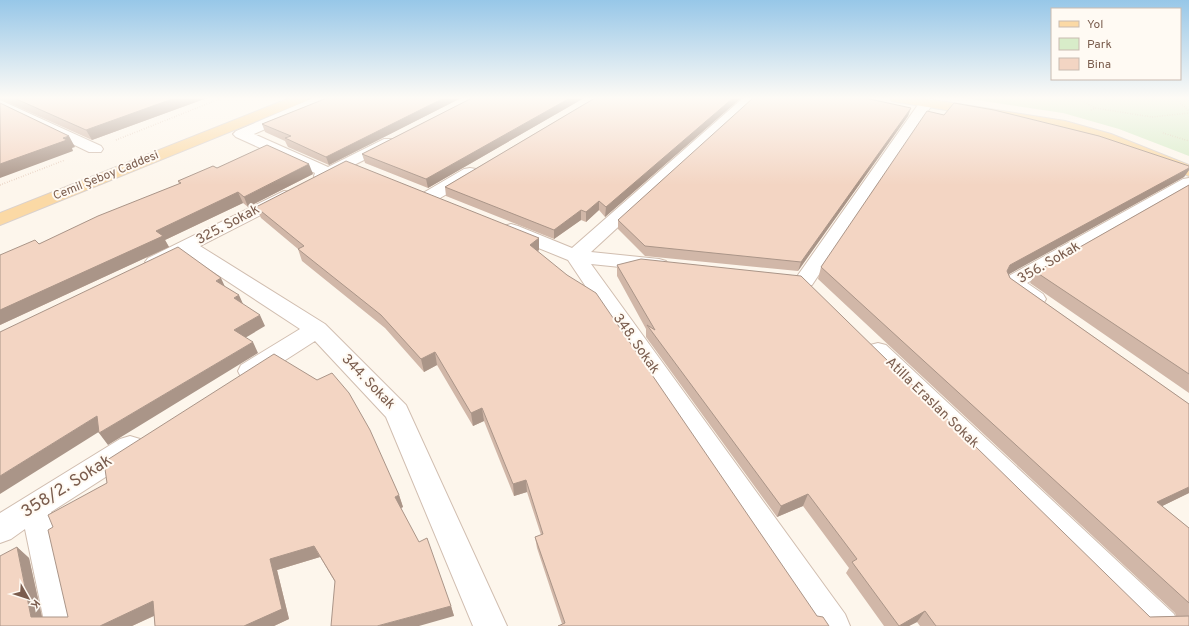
<svg xmlns="http://www.w3.org/2000/svg" width="1189" height="626" font-family="Overpass,sans-serif">
<style>
.green{fill:#d8ecc9}
.lines{fill:none;stroke-linecap:round;stroke-linejoin:round}
.minor-casing{stroke:#d1beb0;stroke-width:2}
.major-casing{stroke:#dad1cd;stroke-width:2}
.path{stroke:#d9b8a5;stroke-width:1.5;stroke-dasharray:0.5 2;stroke-linecap:butt}
.minor{fill:#fff;fill-rule:evenodd}
.major{fill:#fbd9a5;fill-rule:evenodd}
.wall{fill:#d1b7a8}
.shaded-wall{fill:#aa9588}
.building{fill:#f3d5c3;stroke:#aa9588}
.labels{text-anchor:middle;dominant-baseline:central;stroke-width:4;stroke-linejoin:round;paint-order:stroke}
.far-street-label{font-size:12px;fill:#7a5c4d;stroke:#fffaf3}
.street-label{font-size:14px;fill:#7a5c4d;stroke:#fffaf3}
.near-street-label{font-size:17px;fill:#7a5c4d;stroke:#fffaf3}
</style>
<rect width="100%" height="100%" fill="#fdf6ec"/>
<path class="green" d="M 963,98 L 1189,98 L 1189,156 L 1119,129 L 1063,113 Z"/>
<g class="lines">
<defs>
<path id="minor" d="M 313,98 L 331,98 L 329,101 L 254,134 L 328,167 L 384,139 L 394,139 L 397,142 L 394,145 L 322,181 L 316,180 L 314,176 L 315,173 L 236,137 L 233,134 L 236,131 Z
M 743,98 L 758,98 L 591,252 L 659,259 L 666,261 L 669,265 L 666,269 L 659,271 L 591,264 L 845,614 L 850,626 L 813,626 L 568,260 L 504,234 L 502,230 L 504,226 L 511,224 L 518,226 L 572,248 Z
M 927,98 L 932,99 L 934,102 L 812,285 L 805,286 L 798,285 L 795,280 L 798,275 L 922,99 Z
M 0,100 L 101,146 L 103,149 L 101,152 L 89,152 L 0,109 Z
M 470,168 L 476,169 L 478,173 L 476,177 L 435,201 L 429,202 L 423,201 L 420,197 L 423,193 L 464,169 Z
M 1189,178 L 1189,190 L 1027,283 L 1043,294 L 1046,299 L 1043,304 C 1028,308 1010,295 1002,283 L 1005,278 L 1183,179 Z
M 284,191 L 290,192 L 293,196 L 290,200 L 200,246 L 325,324 L 406,405 L 507,626 L 473,626 L 386,417 L 315,341 L 259,377 L 250,380 L 241,377 L 238,371 L 241,365 L 300,329 L 186,254 L 162,266 L 155,268 L 148,266 L 145,262 L 148,258 Z
M 878,343 L 886,345 L 1174,614 L 1179,626 L 1138,626 L 870,357 L 866,351 L 870,345 Z
M 130,436 L 140,439 L 144,447 L 140,455 L 51,512 L 79,626 L 45,626 L 25,529 L 11,539 L 0,543 L 0,513 L 120,439 Z"/>
<path id="major" d="M 290,98 L 308,98 L 306,101 L 0,225 L 0,213 Z
M 890,98 L 921,98 L 1065,121 L 1111,134 L 1189,165 L 1189,176 L 1101,140 L 1063,129 L 897,102 L 892,101 Z"/>
</defs>
<use href="#minor" class="minor-casing"/>
<use href="#major" class="major-casing"/>
<path class="path" d="M 1078,98 L 1095,108
M 1175,98 L 1189,111
M 1091,110 L 1095,108 L 1152,117 L 1189,113
M 1163,133 L 1189,141
M 116,140 L 222,98
M 0,185 L 65,160"/>
<use href="#minor" class="minor"/>
<use href="#major" class="major"/>
</g>
<path class="wall" d="M 0,98 L 207,98 L 92,140 L 0,99 Z
M 327,98 L 461,98 L 329,165 L 288,147 L 285,141 L 265,132 L 262,124 Z
M 472,98 L 584,98 L 428,188 L 365,163 L 362,154 Z
M 595,98 L 741,98 L 605,217 L 599,210 L 586,222 L 581,220 L 554,239 L 446,196 L 445,187 Z
M 911,108 L 908,116 L 798,271 L 645,256 L 618,229 L 618,220 Z
M 944,115 L 1189,166 L 1189,170 L 1184,177 L 1008,274 L 1010,278 L 1189,404 L 1189,493 L 1162,506 L 1189,528 L 1189,626 L 920,626 L 917,622 L 909,626 L 884,626 L 846,573 L 849,568 L 803,506 L 777,517 L 646,337 L 646,329 L 617,276 L 617,265 L 1150,617 L 1176,616 L 1175,613 L 818,279 L 821,267 Z
M 217,168 L 313,174 L 248,207 L 243,203 L 165,240 L 169,247 L 0,325 L 0,255 L 39,244 L 179,184 L 178,181 Z
M 1189,185 L 1189,393 L 1030,283 L 1036,272 Z
M 256,207 L 539,238 L 539,250 L 538,251 L 817,616 L 562,624 L 537,548 L 535,537 L 541,535 L 527,492 L 514,496 L 484,421 L 473,426 L 437,365 L 424,372 L 385,328 L 302,261 L 298,249 L 261,218 Z
M 399,495 L 403,507 L 401,508 L 451,606 L 454,616 L 335,582 L 320,557 L 277,570 L 289,619 L 274,626 L 155,626 L 154,616 L 132,626 L 0,626 L 17,547 L 29,558 L 42,617 L 68,617 Z"/>
<path class="shaded-wall" d="M 175,98 L 207,98 L 92,140 L 86,130 Z
M 444,98 L 461,98 L 329,165 L 326,157 Z
M 570,98 L 584,98 L 428,188 L 426,179 Z
M 733,98 L 741,98 L 605,217 L 606,207 Z
M 911,108 L 908,116 L 798,271 L 801,262 Z
M 69,136 L 75,147 L 72,148 L 73,151 L 0,178 L 0,164 Z
M 309,164 L 313,174 L 248,207 L 244,197 Z
M 1189,168 L 1189,170 L 1184,177 L 1004,277 L 1010,265 Z
M 238,192 L 243,203 L 165,240 L 169,247 L 0,325 L 0,310 L 156,231 Z
M 599,201 L 599,210 L 586,222 L 586,212 Z
M 581,210 L 581,220 L 554,239 L 554,230 Z
M 539,238 L 539,250 L 531,256 L 530,245 Z
M 221,278 L 226,289 L 216,281 Z
M 239,295 L 244,306 L 234,298 Z
M 260,315 L 265,326 L 240,341 L 234,330 Z
M 253,342 L 258,353 L 108,445 L 99,433 Z
M 435,352 L 437,365 L 424,372 L 421,359 Z
M 482,408 L 484,421 L 473,426 L 471,413 Z
M 97,416 L 105,428 L 0,494 L 0,476 Z
M 526,480 L 527,492 L 514,496 L 513,484 Z
M 1189,487 L 1189,493 L 1146,514 L 1157,502 Z
M 808,494 L 803,506 L 777,517 L 781,506 Z
M 399,495 L 403,507 L 399,509 L 395,497 Z
M 314,546 L 320,557 L 277,570 L 289,619 L 274,626 L 244,626 L 270,559 Z
M 17,547 L 29,558 L 44,626 L 31,617 Z
M 153,601 L 162,612 L 132,626 L 100,626 Z
M 451,606 L 454,616 L 419,626 L 377,626 Z
M 925,611 L 917,622 L 909,626 L 899,626 Z"/>
<path class="building" d="M 14,98 L 175,98 L 86,130 Z
M 327,98 L 444,98 L 326,157 L 285,138 L 291,136 L 262,124 Z
M 472,98 L 570,98 L 426,179 L 362,154 Z
M 595,98 L 733,98 L 606,207 L 599,201 L 586,212 L 581,210 L 554,230 L 445,187 Z
M 753,98 L 865,98 L 911,108 L 801,262 L 645,246 L 618,220 Z
M 0,103 L 69,136 L 63,138 L 67,140 L 0,164 Z
M 954,103 L 994,110 L 1099,136 L 1189,166 L 1189,168 L 1010,265 L 1007,271 L 1010,278 L 1189,404 L 1189,487 L 1157,502 L 1189,528 L 1189,603 L 821,267 L 927,111 L 944,115 Z
M 267,145 L 309,164 L 244,197 L 238,192 L 156,231 L 163,236 L 0,310 L 0,255 L 35,240 L 39,244 L 98,216 L 181,183 L 178,181 L 213,166 L 217,168 Z
M 346,161 L 539,238 L 530,245 L 567,275 L 596,293 L 817,616 L 823,617 L 829,626 L 558,626 L 565,623 L 535,537 L 543,534 L 526,480 L 513,484 L 482,408 L 471,413 L 435,352 L 421,359 L 381,315 L 298,249 L 304,246 L 256,207 Z
M 1189,185 L 1189,374 L 1036,272 Z
M 178,247 L 221,278 L 216,281 L 239,295 L 234,298 L 260,315 L 234,330 L 253,342 L 99,433 L 97,416 L 0,476 L 0,332 Z
M 641,259 L 801,276 L 1150,617 L 1189,616 L 1189,626 L 936,626 L 925,611 L 899,626 L 852,562 L 857,559 L 808,494 L 781,506 L 647,325 L 655,330 L 617,265 Z
M 274,354 L 317,380 L 332,373 L 349,393 L 370,430 L 399,495 L 395,497 L 419,542 L 427,538 L 451,606 L 377,626 L 331,626 L 335,581 L 314,546 L 270,559 L 282,609 L 244,626 L 155,626 L 153,601 L 100,626 L 0,626 L 0,556 L 17,547 L 31,617 L 68,617 L 48,530 L 53,527 L 48,515 L 107,483 L 104,462 Z"/>
<linearGradient id="sky" x2="0" y2="1"><stop stop-color="#97c7e8"/><stop offset="0.53" stop-color="#fefbf6"/><stop offset="1" stop-color="#fefbf6" stop-opacity="0"/></linearGradient>
<rect width="1189" height="185" fill="url(#sky)"/>
<g class="labels">
<g class="far-street-label">
<text transform="translate(106 176) rotate(-22)">Cemil Şeboy Caddesi</text>
</g>
<g class="street-label">
<text transform="translate(228 225) rotate(-28)">325. Sokak</text>
<text transform="translate(1049 263) rotate(-30)">356. Sokak</text>
<text transform="translate(636 344) rotate(55)">348. Sokak</text>
<text transform="translate(368 382) rotate(46)">344. Sokak</text>
<text transform="translate(932 403) rotate(44)">Atilla Eraslan Sokak</text>
</g>
<g class="near-street-label">
<text transform="translate(67 487) rotate(-32)">358/2. Sokak</text>
</g>
</g>
<rect x="1051" y="8" width="130" height="72" fill="#fffaf3" stroke="#cabbb1"/>
<rect x="1059" y="21" width="20" height="6" fill="#fbd9a5" stroke="#cabbb1"/>
<text x="1087" y="28" font-size="12" fill="#7a5c4d">Yol</text>
<rect x="1059" y="38" width="20" height="12" fill="#d8ecc9" stroke="#cabbb1"/>
<text x="1087" y="48" font-size="12" fill="#7a5c4d">Park</text>
<rect x="1059" y="58" width="20" height="12" fill="#f3d5c3" stroke="#cabbb1"/>
<text x="1087" y="68" font-size="12" fill="#7a5c4d">Bina</text>
<g transform="translate(28 598) rotate(129)" stroke="#fffaf3" stroke-width="3" paint-order="stroke">
<path d="M0-3L7 15L0 10L-7 15Z" fill="#7a5c4d"/>
<text y="-6" font-size="11" font-weight="bold" text-anchor="middle" fill="#7a5c4d">K</text>
</g>
</svg>
